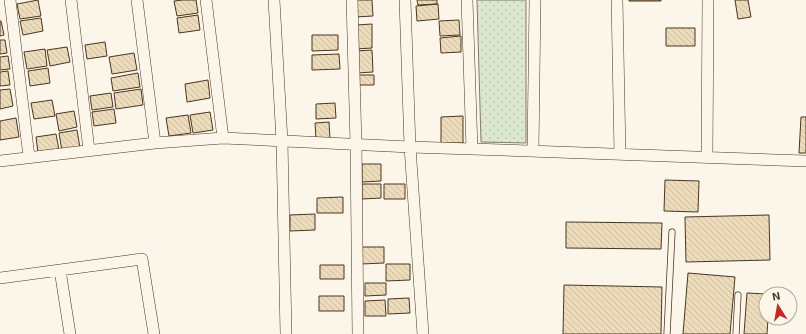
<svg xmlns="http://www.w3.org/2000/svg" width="806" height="334" font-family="'Exo 2',sans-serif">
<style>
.park{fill:url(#park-dots);stroke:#887966}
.building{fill:url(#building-back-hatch);stroke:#4a3520}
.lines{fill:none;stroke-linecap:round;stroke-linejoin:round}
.service-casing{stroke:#4a3520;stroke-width:7}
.minor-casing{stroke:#4a3520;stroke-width:12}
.service{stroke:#fbf6e9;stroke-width:5.5}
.minor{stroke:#fbf6e9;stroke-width:11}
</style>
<defs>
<pattern id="park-dots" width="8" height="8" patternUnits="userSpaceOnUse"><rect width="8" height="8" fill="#dce7d0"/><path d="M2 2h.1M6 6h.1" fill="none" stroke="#bec7b2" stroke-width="1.8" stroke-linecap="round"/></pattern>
<pattern id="building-back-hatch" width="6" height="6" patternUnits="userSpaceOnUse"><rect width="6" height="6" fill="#ecdcbc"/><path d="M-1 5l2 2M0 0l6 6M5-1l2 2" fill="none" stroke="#ccbda1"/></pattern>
</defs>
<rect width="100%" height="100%" fill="#fbf6e9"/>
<path class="park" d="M 477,0 L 526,0 L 526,143 L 481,142 Z"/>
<path class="building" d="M 38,0 L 41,16 L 20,19 L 17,4 Z
M 183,0 L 196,0 L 198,13 L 177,16 L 174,1 Z
M 354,0 L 372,0 L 373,16 L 355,17 Z
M 417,0 L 437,0 L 437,4 L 418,5 Z
M 629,0 L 661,0 L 661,1 L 629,1 Z
M 735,0 L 748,0 L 751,17 L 738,19 Z
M 438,4 L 439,19 L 417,21 L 416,6 Z
M 198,15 L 200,30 L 179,33 L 177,18 Z
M 41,18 L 43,31 L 23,35 L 20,21 Z
M 459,20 L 460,35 L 440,36 L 439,21 Z
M 0,21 L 1,21 L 4,35 L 0,36 Z
M 372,24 L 372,48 L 356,49 L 356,25 Z
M 666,28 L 695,28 L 695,46 L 666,46 Z
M 312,35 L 338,35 L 338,50 L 312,51 Z
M 461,36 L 461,52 L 441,53 L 440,38 Z
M 0,40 L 5,40 L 7,53 L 0,54 Z
M 105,42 L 107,56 L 87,59 L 85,45 Z
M 67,47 L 70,62 L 50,66 L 47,50 Z
M 45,49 L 47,66 L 27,69 L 24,52 Z
M 372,50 L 373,72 L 357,73 L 356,51 Z
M 134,53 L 137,70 L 112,74 L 109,57 Z
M 339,54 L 340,69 L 312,70 L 312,55 Z
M 8,56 L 10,69 L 0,70 L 0,57 Z
M 48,68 L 50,83 L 30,86 L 28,71 Z
M 8,71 L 10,85 L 0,86 L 0,72 Z
M 138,73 L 140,87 L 113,91 L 111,78 Z
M 357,75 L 374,75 L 374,85 L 357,85 Z
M 208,80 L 210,98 L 187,102 L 185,84 Z
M 10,89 L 13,106 L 0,109 L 0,90 Z
M 141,89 L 143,105 L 116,109 L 114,93 Z
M 111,93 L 113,107 L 92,110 L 90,96 Z
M 52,100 L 55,116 L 34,119 L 31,103 Z
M 335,103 L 336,118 L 316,119 L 316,104 Z
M 114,109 L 116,123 L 94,126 L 92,112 Z
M 74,111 L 77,127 L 59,131 L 56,114 Z
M 210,112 L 213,130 L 193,133 L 190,115 Z
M 188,115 L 191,133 L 169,136 L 166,118 Z
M 463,116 L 463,143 L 441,143 L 441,117 Z
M 801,117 L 806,117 L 806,153 L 799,153 Z
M 16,118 L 19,137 L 0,140 L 0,121 Z
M 329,122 L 330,139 L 316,139 L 315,123 Z
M 77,130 L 80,148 L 62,151 L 59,133 Z
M 56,134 L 59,150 L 38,153 L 36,137 Z
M 362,164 L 381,164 L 381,181 L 362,182 Z
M 665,180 L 699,181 L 698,212 L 664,211 Z
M 362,184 L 381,184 L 381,198 L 362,199 Z
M 384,184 L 405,184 L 405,199 L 384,199 Z
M 343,197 L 343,213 L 317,213 L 317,198 Z
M 315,214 L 315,230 L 290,231 L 290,215 Z
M 769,215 L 770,260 L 686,262 L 685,217 Z
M 566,222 L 662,223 L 661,249 L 566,248 Z
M 361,247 L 384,247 L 384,263 L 361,264 Z
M 386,264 L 410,264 L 410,280 L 386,281 Z
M 320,265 L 344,265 L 344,279 L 320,279 Z
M 688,273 L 735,277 L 730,334 L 683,334 Z
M 365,283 L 386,283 L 386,295 L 365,296 Z
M 564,285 L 662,287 L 661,334 L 563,334 Z
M 747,293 L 766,294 L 766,318 L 768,318 L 767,334 L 744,334 Z
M 319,296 L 344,296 L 344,311 L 319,311 Z
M 409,298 L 410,313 L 388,314 L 388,299 Z
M 385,300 L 386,316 L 365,316 L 365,301 Z"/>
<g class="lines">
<defs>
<path id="service" d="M 667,334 L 672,232
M 736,334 L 738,295"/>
<path id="minor" d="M 10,0 L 29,157
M 71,0 L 89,150
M 137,0 L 155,143
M 206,0 L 223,138
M 274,0 L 282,141 L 286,334
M 352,0 L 356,144 L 358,334
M 405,0 L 410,147 L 423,334
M 467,0 L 472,149
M 617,0 L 620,154
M 533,151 L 535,0
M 707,157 L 708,0
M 0,161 L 155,143 L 223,138 L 410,147 L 472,149 L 806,161
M 60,270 L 70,334
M 0,278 L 142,259 L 154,334"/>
</defs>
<use href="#service" class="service-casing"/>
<use href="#minor" class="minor-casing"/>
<use href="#service" class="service"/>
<use href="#minor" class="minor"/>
</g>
<g transform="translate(778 306) rotate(349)"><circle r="19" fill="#fbf6e9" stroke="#b4a999"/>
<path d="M0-3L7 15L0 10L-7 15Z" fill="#c62828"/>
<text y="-6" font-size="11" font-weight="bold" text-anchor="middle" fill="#4a3520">N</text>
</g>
</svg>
